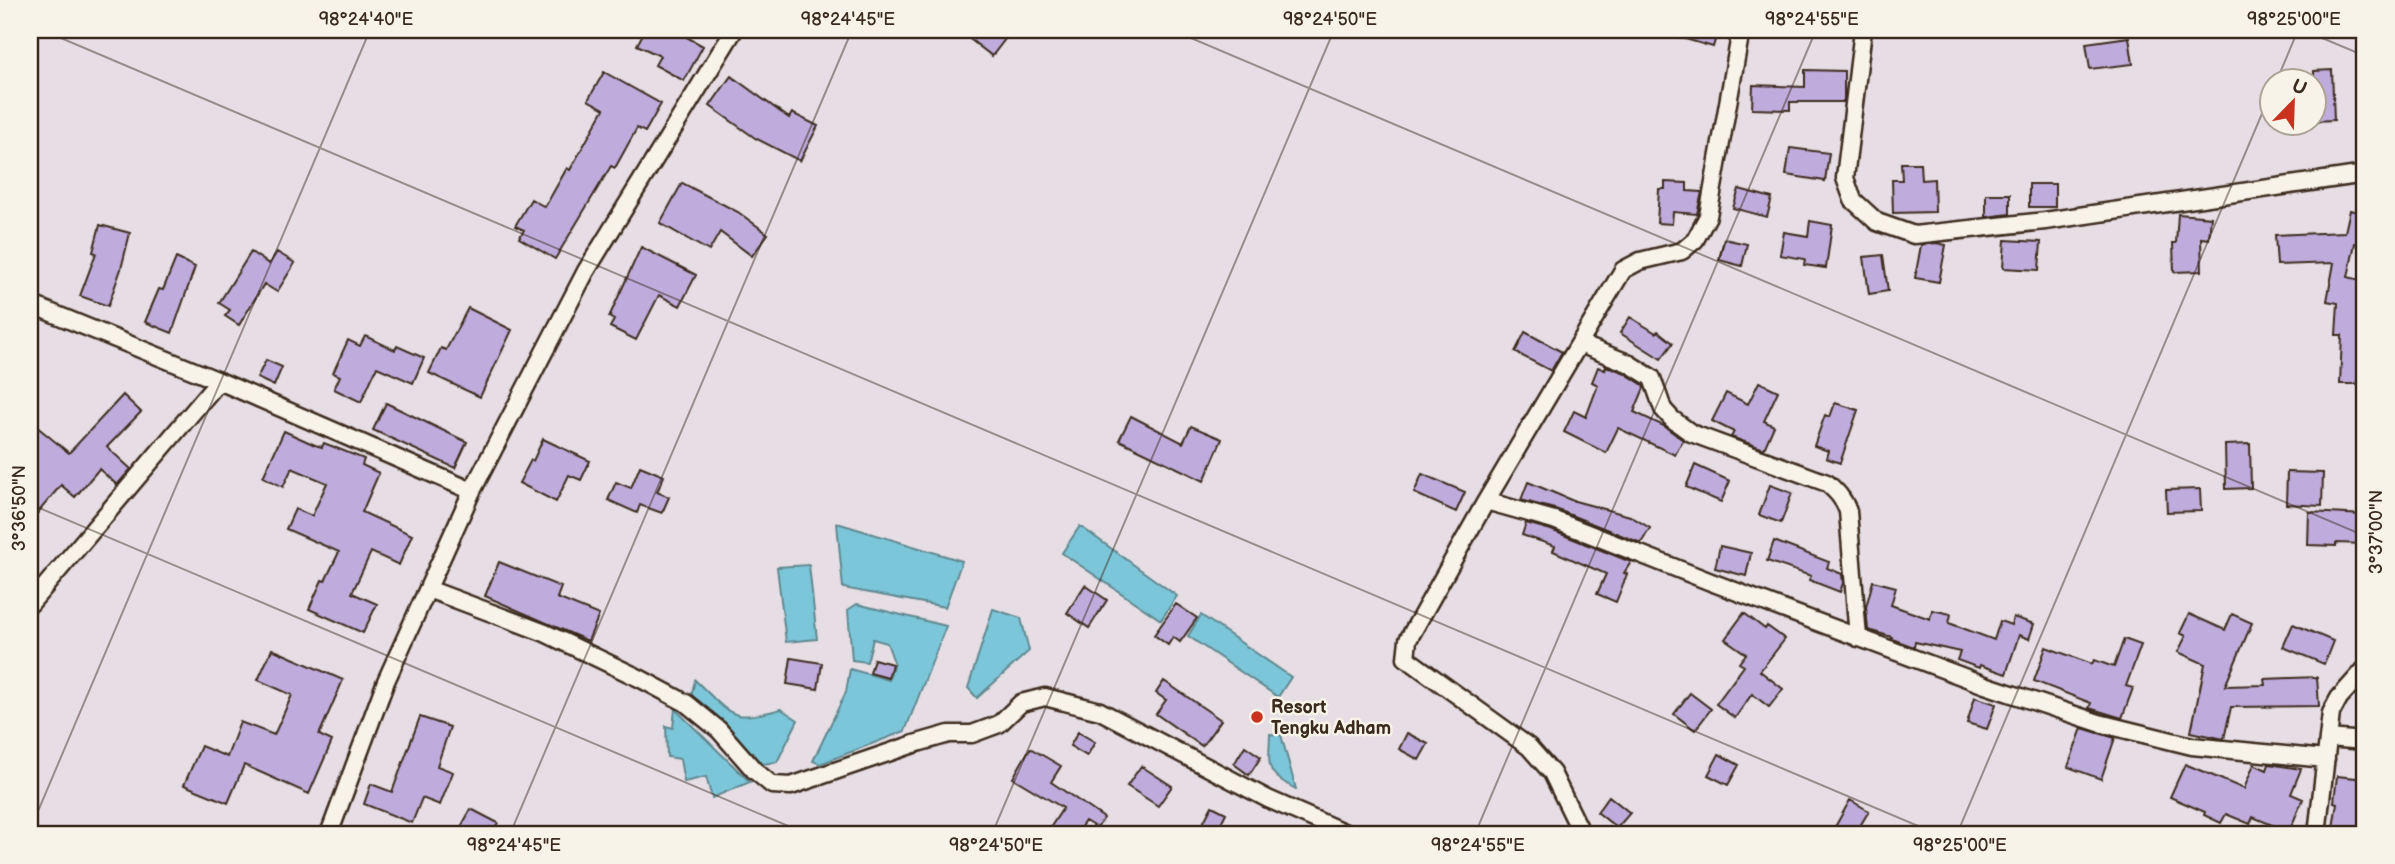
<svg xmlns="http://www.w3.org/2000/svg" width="2395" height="864" font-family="'Balsamiq Sans',sans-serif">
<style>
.water{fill:#7bc6da;stroke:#61888f;stroke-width:2}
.building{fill:#c0acdc;stroke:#3b2a1e;stroke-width:2}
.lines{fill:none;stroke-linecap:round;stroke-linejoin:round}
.minor-casing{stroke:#3b2a1e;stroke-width:21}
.minor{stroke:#f7f3e8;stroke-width:16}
.ticks{fill:none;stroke:#3b2a1e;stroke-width:2;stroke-opacity:0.45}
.poi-dot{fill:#c8321e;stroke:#f7f3e8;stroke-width:2.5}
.labels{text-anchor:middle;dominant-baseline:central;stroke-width:5;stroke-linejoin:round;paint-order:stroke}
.poi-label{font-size:18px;font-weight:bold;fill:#3b2a1e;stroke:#f7f3e8;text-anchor:start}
.neatline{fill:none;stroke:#3b2a1e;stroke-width:2.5}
.ticks-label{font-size:18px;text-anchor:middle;fill:#3b2a1e}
</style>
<rect width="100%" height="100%" fill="#e6dee4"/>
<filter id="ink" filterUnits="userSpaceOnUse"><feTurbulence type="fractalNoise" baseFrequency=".0143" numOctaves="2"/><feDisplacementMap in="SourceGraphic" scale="14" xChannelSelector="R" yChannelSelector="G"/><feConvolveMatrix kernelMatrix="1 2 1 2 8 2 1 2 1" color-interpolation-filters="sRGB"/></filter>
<g filter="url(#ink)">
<path class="water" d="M 837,523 L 962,561 L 945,607 L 843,588 Z
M 1080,526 L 1177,596 L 1161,620 L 1062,553 Z
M 809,565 L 817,639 L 786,642 L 777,567 Z
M 857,604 L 946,626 L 905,731 L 820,764 L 813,761 L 846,692 L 850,669 L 889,680 L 894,662 L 887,643 L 873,639 L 867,662 L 852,660 L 848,610 Z
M 993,609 L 1021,618 L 1029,651 L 977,698 L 968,688 Z
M 1201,615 L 1291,677 L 1278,697 L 1188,636 Z
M 695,680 C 731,714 729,724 781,709 L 798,720 L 777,762 L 762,764 L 691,697 Z
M 675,709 L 750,782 L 712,798 L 706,777 L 684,782 L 680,759 L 667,757 L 666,726 L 673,728 Z
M 1270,734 L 1281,735 L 1296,789 C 1264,773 1269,767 1270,734 Z"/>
<path class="building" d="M 645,30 L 674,30 L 703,46 L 684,81 L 655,65 L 660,56 L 637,45 Z
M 958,30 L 1012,30 L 992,56 Z
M 1668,30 L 1718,30 L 1713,47 L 1668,34 Z
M 2129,37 L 2133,64 L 2090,69 L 2086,43 Z
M 1805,70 L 1844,71 L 1844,102 L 1790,102 L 1790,110 L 1752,109 L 1753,85 L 1805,87 Z
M 2332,70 L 2334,120 L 2314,121 L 2314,71 Z
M 604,72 L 661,104 L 645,132 L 637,128 L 615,168 L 611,166 L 555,259 L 519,238 L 524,230 L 515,226 L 531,199 L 545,207 L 567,168 L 570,170 L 604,109 L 588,100 Z
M 731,76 L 789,118 L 792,113 L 818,126 L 800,161 L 755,138 L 710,106 Z
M 1790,148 L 1829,153 L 1825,181 L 1786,175 Z
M 1901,163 L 1920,163 L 1921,180 L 1934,179 L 1935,212 L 1893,213 L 1892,180 L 1902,180 Z
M 1665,182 L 1687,183 L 1687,191 L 1702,192 L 1697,214 L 1673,212 L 1672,224 L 1657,223 L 1659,189 L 1665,189 Z
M 682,183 L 738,212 L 768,234 L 752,256 L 720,232 L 709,251 L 660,223 Z
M 2029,184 L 2055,184 L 2055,207 L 2029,207 Z
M 1739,189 L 1772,198 L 1767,217 L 1733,208 Z
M 1986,194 L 2010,194 L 2010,214 L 1986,217 Z
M 2350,210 L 2365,214 L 2365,246 L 2355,243 L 2348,277 L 2365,281 L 2365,376 L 2359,375 L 2358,384 L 2340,384 L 2342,335 L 2336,335 L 2338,303 L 2327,301 L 2334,263 L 2277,265 L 2275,235 L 2345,232 Z
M 2178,214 L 2211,217 L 2209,239 L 2201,238 L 2202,271 L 2174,272 L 2173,243 L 2176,243 Z
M 1810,221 L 1832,225 L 1826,268 L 1804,265 L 1805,259 L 1780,255 L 1784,232 L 1808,236 Z
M 100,225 L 130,233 L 121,269 L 108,306 L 80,296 L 96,253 L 93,252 Z
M 1724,239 L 1747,244 L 1742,266 L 1719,260 Z
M 2005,240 L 2041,242 L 2039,270 L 2003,268 Z
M 1936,243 L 1946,245 L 1939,282 L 1915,278 L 1921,245 Z
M 641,247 L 696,275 L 680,306 L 659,295 L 636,340 L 610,327 L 614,320 L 609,317 Z
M 251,252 L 269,264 L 277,252 L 295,263 L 277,292 L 264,284 L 239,325 L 225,316 L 230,310 L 219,303 Z
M 1883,255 L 1888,291 L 1869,294 L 1864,257 Z
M 176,258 L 195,267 L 172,333 L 145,322 L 159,289 L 163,290 Z
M 468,308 L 512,330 L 480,397 L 429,373 L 441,348 L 446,350 Z
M 1630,317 L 1656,333 L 1658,331 L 1673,343 L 1661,359 L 1620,333 Z
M 1525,332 L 1562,352 L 1551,371 L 1515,352 Z
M 365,336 L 395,350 L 397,346 L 424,358 L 413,383 L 377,367 L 361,402 L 334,389 L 340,376 L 333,373 L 348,340 L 360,346 Z
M 266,360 L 282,367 L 274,386 L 257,378 Z
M 1606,366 L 1623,372 L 1643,385 L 1644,388 L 1634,412 L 1664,426 L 1683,440 L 1675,455 L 1618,428 L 1606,453 L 1564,432 L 1574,411 L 1586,417 L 1598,385 L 1592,382 L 1598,367 L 1605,370 Z
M 1759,382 L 1778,391 L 1764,421 L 1774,426 L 1764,449 L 1731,437 L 1734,432 L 1712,421 L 1726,393 L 1748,404 Z
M 123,395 L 141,412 L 107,447 L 131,469 L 117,485 L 99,469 L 75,497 L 61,485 L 30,522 L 30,421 L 69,453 Z
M 386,403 L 467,442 L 455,468 L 373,430 Z
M 1835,403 L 1858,410 L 1840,463 L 1826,458 L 1828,451 L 1814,446 L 1825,415 L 1830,417 Z
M 1131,416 L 1183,443 L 1191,426 L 1222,439 L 1204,481 L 1119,440 Z
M 284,431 L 315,445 L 322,447 L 324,443 L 364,459 L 362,465 L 379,473 L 362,512 L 412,535 L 399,565 L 371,552 L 352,593 L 377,604 L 363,633 L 309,609 L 322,580 L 325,581 L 339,552 L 286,529 L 295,509 L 312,516 L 327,483 L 292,468 L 283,487 L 263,477 Z
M 543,439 L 590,461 L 581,480 L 569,475 L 556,502 L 519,483 L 531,460 L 533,461 Z
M 2250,444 L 2251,488 L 2226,489 L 2225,445 Z
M 1695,465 L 1730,481 L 1721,502 L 1686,487 Z
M 640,466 L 664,476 L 657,492 L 669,497 L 662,513 L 640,505 L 637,513 L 608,500 L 616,482 L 631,488 Z
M 2287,472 L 2323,473 L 2322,506 L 2286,504 Z
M 1422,474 L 1465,492 L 1456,512 L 1414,493 Z
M 1528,482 L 1571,500 L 1630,516 L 1650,528 L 1641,543 L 1558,510 L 1521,500 Z
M 1770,485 L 1792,493 L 1781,523 L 1759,515 Z
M 2200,489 L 2201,511 L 2167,512 L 2166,490 Z
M 2309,512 L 2365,515 L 2365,544 L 2336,543 L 2336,546 L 2308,545 Z
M 1526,523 L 1551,530 L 1631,562 L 1624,573 L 1627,574 L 1616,602 L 1597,594 L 1606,574 L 1553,551 L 1555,546 L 1522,535 Z
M 1774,541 L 1829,562 L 1827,568 L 1842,574 L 1843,583 L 1840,592 L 1809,580 L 1811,576 L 1767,561 Z
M 1720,546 L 1751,553 L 1746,576 L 1715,568 Z
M 499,562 L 561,587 L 557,598 L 599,615 L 588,641 L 485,596 Z
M 1873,581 L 1896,587 L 1891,605 L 1930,619 L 1932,610 L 1951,614 L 1949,623 L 1994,640 L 2000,621 L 2011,625 L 2013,617 L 2034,624 L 2029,639 L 2019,635 L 2006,674 L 1980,665 L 1979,668 L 1957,660 L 1960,652 L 1915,642 L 1914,647 L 1892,639 L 1892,637 L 1868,630 L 1866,607 Z
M 1085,585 L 1107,600 L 1089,628 L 1067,613 Z
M 1176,604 L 1197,618 L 1180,642 L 1173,637 L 1168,645 L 1154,635 Z
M 1744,613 L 1765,629 L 1767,626 L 1785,639 L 1760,671 L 1783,689 L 1769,707 L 1752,694 L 1735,718 L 1716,704 L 1744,666 L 1739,663 L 1746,654 L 1725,639 Z
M 2189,614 L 2225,630 L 2232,614 L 2252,623 L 2225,686 L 2265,685 L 2264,679 L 2317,677 L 2319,706 L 2231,707 L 2224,739 L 2191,732 L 2205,664 L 2178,652 L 2186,636 L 2180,633 Z
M 2293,624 L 2333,641 L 2324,664 L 2283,647 Z
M 2124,639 L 2141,645 L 2126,686 L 2133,688 L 2122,718 L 2089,708 L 2091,703 L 2034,681 L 2046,647 L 2092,664 L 2094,660 L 2114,667 Z
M 272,649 L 343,680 L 319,735 L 332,741 L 309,794 L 244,765 L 228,803 L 184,785 L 201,746 L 227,757 L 240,722 L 274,735 L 292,695 L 258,680 Z
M 791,658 L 822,663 L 818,689 L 787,684 Z
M 874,659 L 892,664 L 888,678 L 870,673 Z
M 1164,681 L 1221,720 L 1202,746 L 1156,714 L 1166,700 L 1156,693 Z
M 1690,693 L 1711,709 L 1695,730 L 1674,714 Z
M 1975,697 L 1996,704 L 1987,729 L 1967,723 Z
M 420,717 L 450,727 L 437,766 L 453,772 L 440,805 L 422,798 L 412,823 L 364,804 L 371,784 L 392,792 Z
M 2082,728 L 2115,738 L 2101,779 L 2068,767 Z
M 1078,732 L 1095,742 L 1087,756 L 1070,746 Z
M 1407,733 L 1428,744 L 1419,760 L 1399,749 Z
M 1245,746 L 1261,757 L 1249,775 L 1234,764 Z
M 1030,748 L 1061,766 L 1051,782 L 1104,818 L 1097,828 L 1085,821 L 1076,834 L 1059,834 L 1050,828 L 1063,808 L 1013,778 Z
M 1719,754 L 1739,765 L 1728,785 L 1708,775 Z
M 2185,764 L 2244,789 L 2254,764 L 2267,770 L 2269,764 L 2301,769 L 2291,794 L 2303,799 L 2289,832 L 2253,817 L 2250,824 L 2226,814 L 2221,823 L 2204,815 L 2205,812 L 2170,797 Z
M 1141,766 L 1172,786 L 1158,806 L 1127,786 Z
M 2337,776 L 2365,779 L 2360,833 L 2333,828 L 2337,803 L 2334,802 Z
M 1609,796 L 1630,813 L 1617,828 L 1597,812 Z
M 1850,800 L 1869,811 L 1855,834 L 1831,834 Z
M 1212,806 L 1226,813 L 1216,833 L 1202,825 Z
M 471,809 L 498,823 L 491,834 L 457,834 Z"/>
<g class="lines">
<defs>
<path id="minor" d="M 1863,30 L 1845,178 L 1853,200 L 1877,222 L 1914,235 L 2045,221 L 2365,174
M 30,304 L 219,381 L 472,491
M 1580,344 L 1628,363 L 1652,378 L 1663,409 L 1672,419 L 1691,433 L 1827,483 C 1837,492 1843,498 1848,511 L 1858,638
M 1486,501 L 1554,520 L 1711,582 L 1985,685 L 2099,723 L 2192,746 L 2326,759
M 428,589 L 545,633 L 641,679 L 686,703 L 719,730 L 754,770 L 772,785 L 791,786 L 914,744 L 949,734 L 972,734 L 999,724 L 1021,703 L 1045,697 L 1100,711 L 1268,799 L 1348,834
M 30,604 L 219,381
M 2328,738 L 2365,741
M 329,834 L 386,681 L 472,491 L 586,271 L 734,30
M 1582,834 L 1552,773 L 1529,747 L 1406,658 L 1408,640 L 1486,501 L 1623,270 L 1640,261 L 1682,251 L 1695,240 L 1708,216 L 1741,30
M 2317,834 L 2331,713 L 2339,698 L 2365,669"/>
</defs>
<use href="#minor" class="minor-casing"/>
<use href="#minor" class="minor"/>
</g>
</g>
<path class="ticks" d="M 42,30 L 1937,834M 1172,30 L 2365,536M 2303,30 L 2365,56M 2277,80 L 2298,30M 30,504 L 807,834M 30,830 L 370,30M 510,834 L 852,30M 992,834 L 1334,30M 1475,834 L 1816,30M 1957,834 L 2272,90"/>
<circle class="poi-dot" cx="1257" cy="717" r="7"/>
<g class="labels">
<g class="poi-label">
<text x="1271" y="707">Resort<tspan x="1271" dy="21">Tengku Adham</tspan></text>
</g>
</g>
<rect width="2395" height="864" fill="none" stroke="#f7f3e8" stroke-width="77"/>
<g transform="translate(2293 102) rotate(23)"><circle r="33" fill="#f7f3e8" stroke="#aca397" stroke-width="2"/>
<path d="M0-5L12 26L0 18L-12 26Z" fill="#c8321e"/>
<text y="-10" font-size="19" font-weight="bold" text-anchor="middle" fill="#3b2a1e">U</text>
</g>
<rect x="38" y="38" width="2318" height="788" class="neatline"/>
<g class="ticks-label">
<text x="366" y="25">98°24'40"E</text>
<text x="848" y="25">98°24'45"E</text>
<text x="1330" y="25">98°24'50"E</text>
<text x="1812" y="25">98°24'55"E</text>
<text x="2294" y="25">98°25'00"E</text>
<text transform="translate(19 508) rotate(-90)" y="6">3°36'50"N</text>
<text transform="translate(2376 532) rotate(-90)" y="6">3°37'00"N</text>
<text x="514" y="851">98°24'45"E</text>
<text x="996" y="851">98°24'50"E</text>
<text x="1478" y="851">98°24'55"E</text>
<text x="1960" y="851">98°25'00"E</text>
</g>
</svg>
